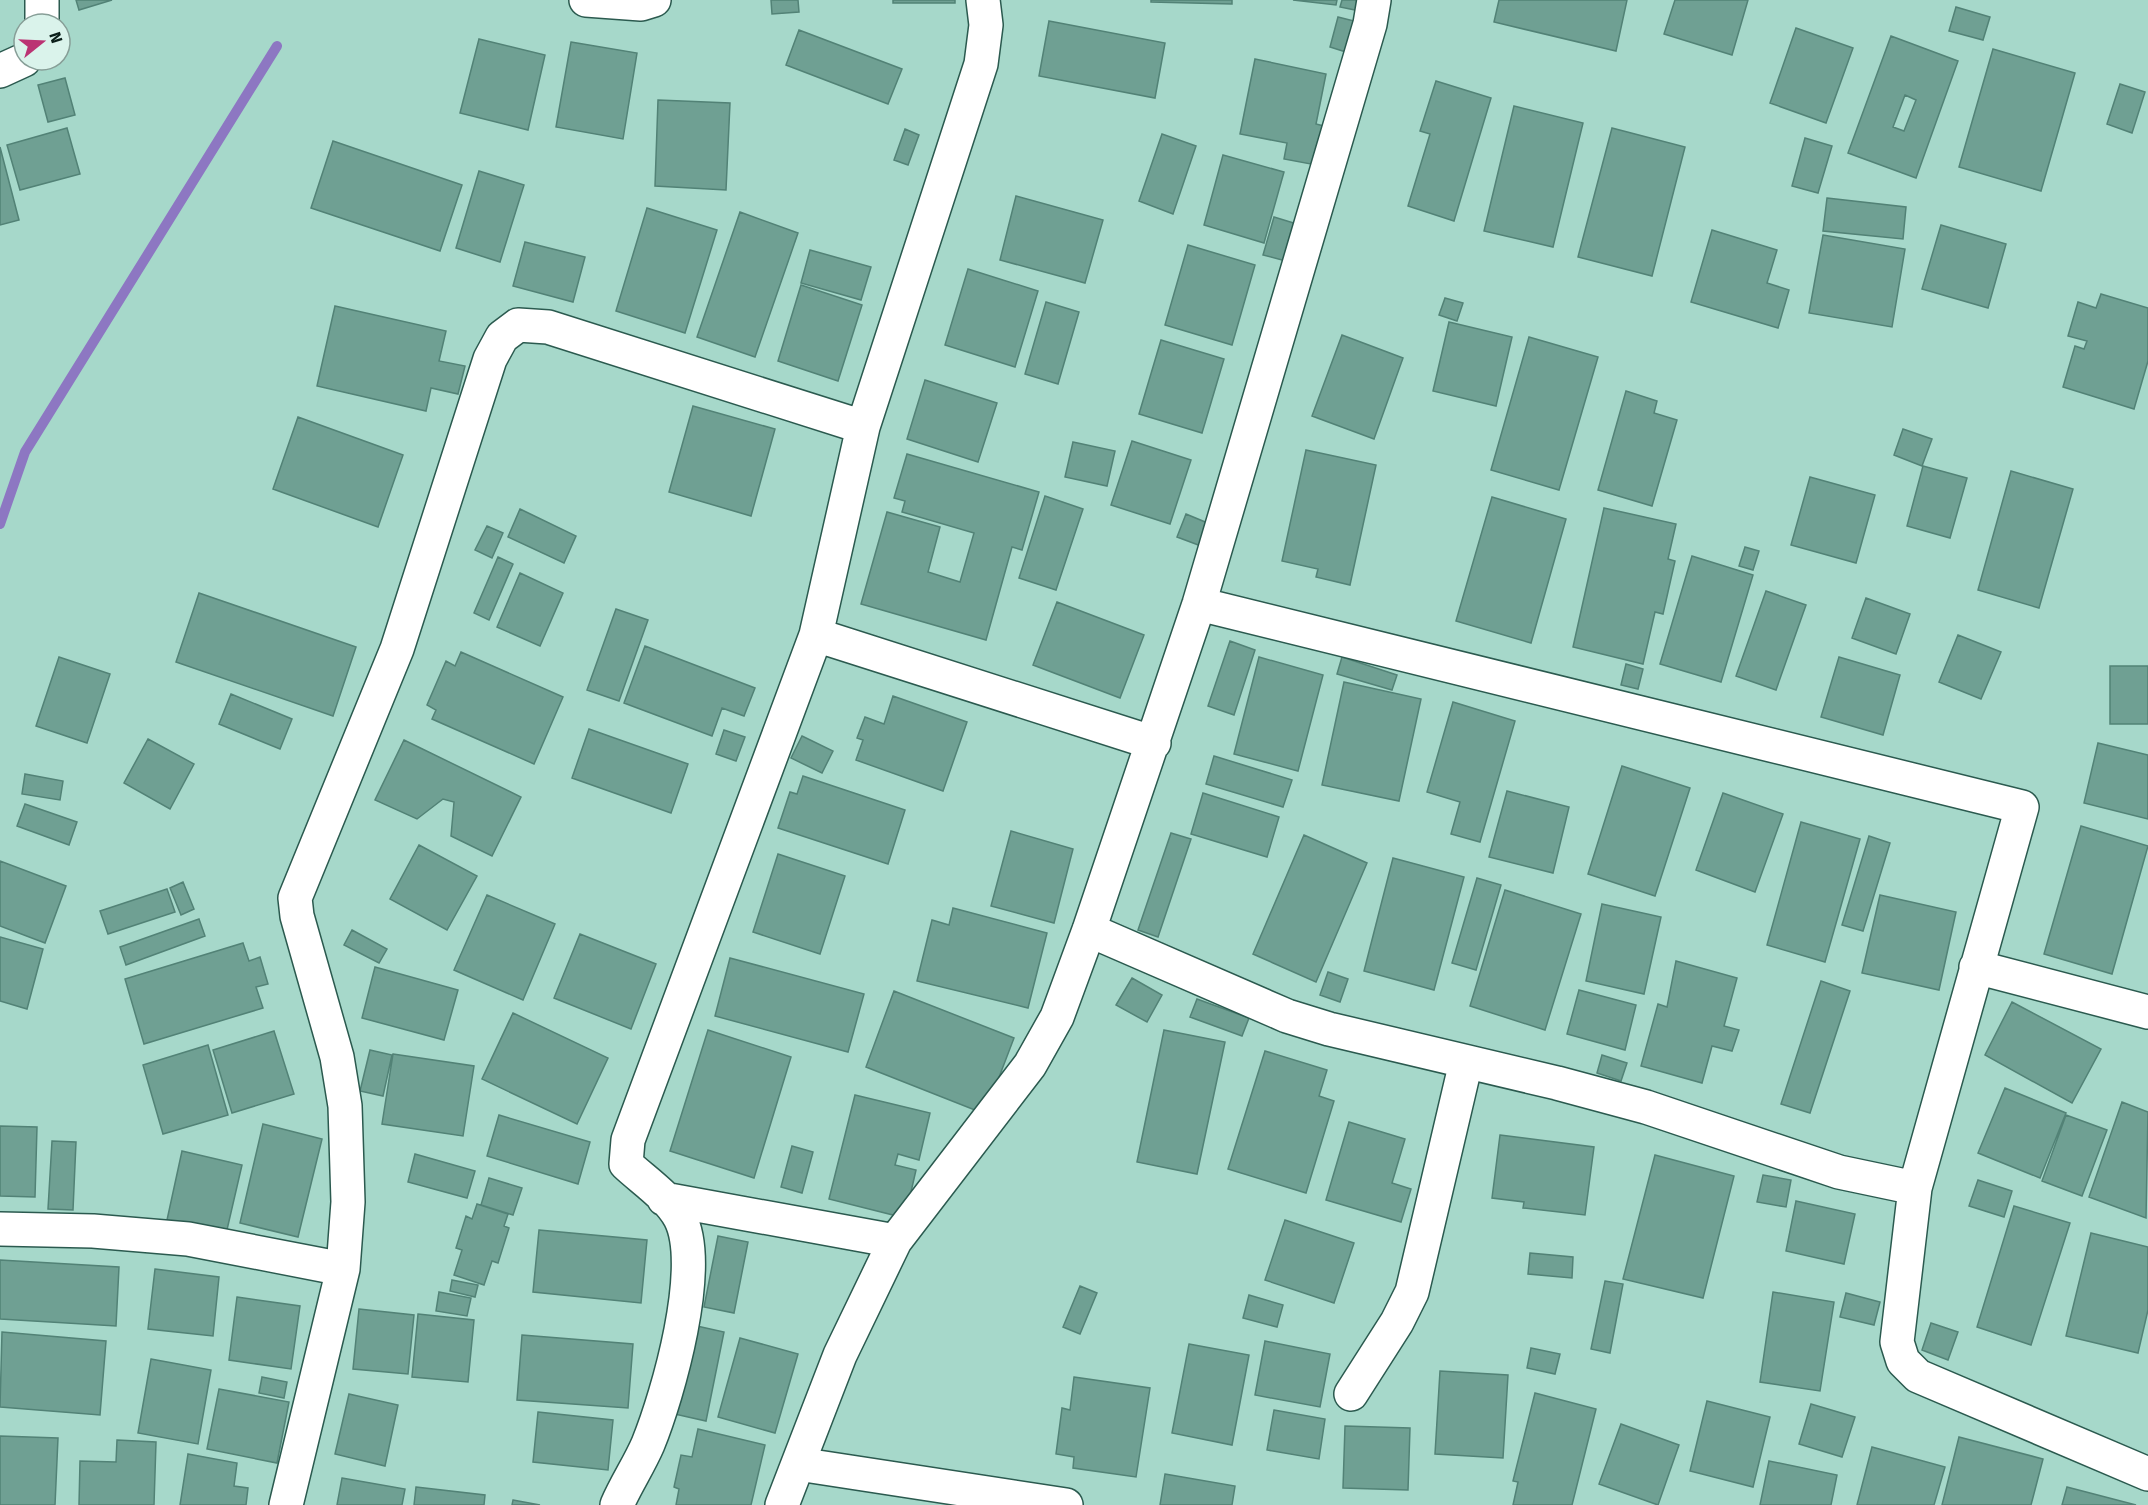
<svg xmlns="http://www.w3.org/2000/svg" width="2148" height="1505" font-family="'Fira Sans',sans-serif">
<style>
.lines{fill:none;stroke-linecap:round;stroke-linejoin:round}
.stream{stroke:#8d77c2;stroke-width:10}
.building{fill:#6fa093;stroke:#528276;stroke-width:1.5;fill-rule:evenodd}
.minor-casing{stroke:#2b5a4f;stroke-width:36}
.minor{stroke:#fff;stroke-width:33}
</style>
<rect width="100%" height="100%" fill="#a6d8ca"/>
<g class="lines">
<path class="stream" d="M 0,524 L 25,452 L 277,46"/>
</g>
<path class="building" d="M 76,0 L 112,0 L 79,10 Z
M 771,0 L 798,0 L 799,12 L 772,14 Z
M 893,0 L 955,0 L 955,3 L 893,3 Z
M 1151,0 L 1232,0 L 1232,4 L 1151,2 Z
M 1293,0 L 1337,0 L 1336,5 Z
M 1342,0 L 1362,0 L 1360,11 L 1340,7 Z
M 1499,0 L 1627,0 L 1616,51 L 1494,22 Z
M 1675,0 L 1748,0 L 1732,55 L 1664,34 Z
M 1956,7 L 1990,17 L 1983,40 L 1949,31 Z
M 1338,17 L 1358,22 L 1349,53 L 1330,47 Z
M 1049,21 L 1165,43 L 1155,98 L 1039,76 Z
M 1796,28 L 1853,48 L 1826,123 L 1770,103 Z
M 799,30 L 902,69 L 888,104 L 786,65 Z
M 1891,36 L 1958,61 L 1916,178 L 1848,153 ZM 1905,95 L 1916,100 L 1904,131 L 1893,127 Z
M 479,39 L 545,55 L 528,130 L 460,113 Z
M 571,42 L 637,53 L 623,139 L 556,127 Z
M 1993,49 L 2075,73 L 2041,191 L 1959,167 Z
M 1255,59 L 1326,74 L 1316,124 L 1324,126 L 1316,165 L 1284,159 L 1287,143 L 1240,134 Z
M 65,78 L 75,115 L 48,122 L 38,85 Z
M 1436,81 L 1491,98 L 1454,221 L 1408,206 L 1430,134 L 1420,131 Z
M 2120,84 L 2145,92 L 2132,133 L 2107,124 Z
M 658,100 L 730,103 L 726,190 L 655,186 Z
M 1514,106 L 1583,123 L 1553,247 L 1484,231 Z
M 67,128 L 80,174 L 20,190 L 7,145 Z
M 1612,128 L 1685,147 L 1652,276 L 1578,257 Z
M 905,129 L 919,135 L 908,165 L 894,160 Z
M 1162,134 L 1196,146 L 1173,214 L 1139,201 Z
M 1805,138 L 1832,146 L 1818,193 L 1792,186 Z
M 333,141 L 462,185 L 440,251 L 311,208 Z
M 0,147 L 19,220 L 0,225 Z
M 1223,155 L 1284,172 L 1264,243 L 1204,225 Z
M 479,171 L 524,185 L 500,262 L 456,248 Z
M 1016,196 L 1103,220 L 1085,283 L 1000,260 Z
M 1827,198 L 1906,207 L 1903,239 L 1823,231 Z
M 647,208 L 717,230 L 685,333 L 616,311 Z
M 740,212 L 798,233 L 755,357 L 697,337 Z
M 1274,217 L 1297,224 L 1286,261 L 1263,255 Z
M 1941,225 L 2006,244 L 1988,308 L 1922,289 Z
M 1712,230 L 1777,250 L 1767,283 L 1789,290 L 1778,328 L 1691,302 Z
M 1823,235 L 1905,249 L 1892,327 L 1809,313 Z
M 525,242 L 585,257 L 573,302 L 513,286 Z
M 1188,245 L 1255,265 L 1232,345 L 1165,325 Z
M 810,250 L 871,267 L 861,300 L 801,283 Z
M 968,269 L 1038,291 L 1015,367 L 945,345 Z
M 801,285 L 862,305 L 838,381 L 778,361 Z
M 2101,294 L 2148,308 L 2148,361 L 2134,409 L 2063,387 L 2075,346 L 2084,349 L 2087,341 L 2068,336 L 2078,302 L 2096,308 Z
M 1445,298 L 1463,303 L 1457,321 L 1439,315 Z
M 1046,302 L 1079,312 L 1058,384 L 1025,374 Z
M 335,306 L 446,331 L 439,361 L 465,366 L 458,394 L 431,388 L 426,411 L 317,386 Z
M 1449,322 L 1512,337 L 1496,406 L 1433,391 Z
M 1342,335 L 1403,358 L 1374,439 L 1312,416 Z
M 1529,337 L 1598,357 L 1559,490 L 1491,470 Z
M 1161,340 L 1224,359 L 1202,433 L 1139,414 Z
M 925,380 L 997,403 L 978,462 L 907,439 Z
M 1626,391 L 1657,401 L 1654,413 L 1677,420 L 1652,506 L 1598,490 Z
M 693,406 L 775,429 L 751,516 L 669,492 Z
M 298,417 L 403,455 L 378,527 L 273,489 Z
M 1903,429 L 1932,439 L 1922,466 L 1894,455 Z
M 1132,441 L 1191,460 L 1170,524 L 1111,505 Z
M 1073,442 L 1115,451 L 1107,486 L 1065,477 Z
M 1306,450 L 1376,465 L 1350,585 L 1316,577 L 1318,569 L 1282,561 Z
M 907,454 L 1039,492 L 1022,550 L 1012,547 L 986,640 L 861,604 L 887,512 L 940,527 L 928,572 L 960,582 L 974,533 L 902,512 L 905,501 L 894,498 Z
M 1923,466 L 1967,478 L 1950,538 L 1907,526 Z
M 2011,471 L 2073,489 L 2039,608 L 1978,590 Z
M 1810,477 L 1875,495 L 1856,563 L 1791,545 Z
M 1045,496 L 1083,509 L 1056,590 L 1019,578 Z
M 1492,497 L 1566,519 L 1531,643 L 1456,621 Z
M 1604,508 L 1676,524 L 1668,559 L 1675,561 L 1663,614 L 1655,612 L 1643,664 L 1573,647 Z
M 520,509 L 576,536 L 564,563 L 508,537 Z
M 1186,514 L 1210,524 L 1201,546 L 1177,537 Z
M 487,526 L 503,533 L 492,558 L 475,550 Z
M 1745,547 L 1759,551 L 1753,570 L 1739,566 Z
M 1692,556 L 1753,575 L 1721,682 L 1660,664 Z
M 498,557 L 513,564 L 489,620 L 474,613 Z
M 520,573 L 563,593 L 540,646 L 497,627 Z
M 1766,591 L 1806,605 L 1776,690 L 1736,676 Z
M 199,593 L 356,647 L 333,716 L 176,662 Z
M 1866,598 L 1910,614 L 1896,654 L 1852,638 Z
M 1057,602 L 1144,635 L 1120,698 L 1033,665 Z
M 616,609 L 648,620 L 619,701 L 587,690 Z
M 1958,635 L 2001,652 L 1981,699 L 1939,682 Z
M 1230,641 L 1255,650 L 1234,715 L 1208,706 Z
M 645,646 L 755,688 L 744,716 L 722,708 L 712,736 L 624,703 Z
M 461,652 L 563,697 L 534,764 L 432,719 L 436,710 L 427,705 L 446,661 L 455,666 Z
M 59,657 L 110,674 L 87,743 L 36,726 Z
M 1259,657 L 1323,675 L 1298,771 L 1234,754 Z
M 1342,657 L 1397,675 L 1392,690 L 1337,674 Z
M 1839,657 L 1900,675 L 1883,735 L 1821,717 Z
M 1626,664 L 1643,669 L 1638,689 L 1621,685 Z
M 2110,666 L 2148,666 L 2148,724 L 2110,724 Z
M 1344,682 L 1421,699 L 1399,801 L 1322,785 Z
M 231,694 L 292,719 L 280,749 L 219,724 Z
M 893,696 L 967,722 L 943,791 L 856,760 L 863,740 L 857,738 L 865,717 L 884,724 Z
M 1453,702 L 1515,721 L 1480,842 L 1451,834 L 1460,802 L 1427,792 Z
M 589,729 L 688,764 L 671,813 L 572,778 Z
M 724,730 L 745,737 L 736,761 L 716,754 Z
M 802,736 L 833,751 L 822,773 L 791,758 Z
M 148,739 L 194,764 L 170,809 L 124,783 Z
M 404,740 L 521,797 L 492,856 L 451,836 L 454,802 L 443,799 L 417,819 L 375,800 Z
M 2098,743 L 2148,755 L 2148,819 L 2084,803 Z
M 1214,756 L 1292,780 L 1283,807 L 1206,784 Z
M 1622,766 L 1690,788 L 1655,896 L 1588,874 Z
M 25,774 L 63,781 L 60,800 L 22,794 Z
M 803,776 L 905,810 L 888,864 L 778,828 L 790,792 L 797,794 Z
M 1507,791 L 1569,807 L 1553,873 L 1489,857 Z
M 1203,793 L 1279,817 L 1267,857 L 1191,834 Z
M 1723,793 L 1783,814 L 1755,892 L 1696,870 Z
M 25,804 L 77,822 L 69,845 L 17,826 Z
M 1801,822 L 1860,839 L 1825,962 L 1767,945 Z
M 2081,826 L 2148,846 L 2112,974 L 2044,954 Z
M 1011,831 L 1073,849 L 1054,923 L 991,906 Z
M 1171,833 L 1191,839 L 1158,937 L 1138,930 Z
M 1304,835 L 1367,863 L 1316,982 L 1253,954 Z
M 1869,836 L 1890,843 L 1863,931 L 1842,925 Z
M 419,845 L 477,876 L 447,930 L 390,899 Z
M 778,854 L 845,876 L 820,954 L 753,932 Z
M 1393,858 L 1464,877 L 1434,990 L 1364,971 Z
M 0,861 L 66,886 L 45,943 L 0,926 Z
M 1477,878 L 1501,885 L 1476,970 L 1452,963 Z
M 183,882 L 194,909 L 181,915 L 170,888 Z
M 167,889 L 175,912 L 108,934 L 100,911 Z
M 1505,890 L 1581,914 L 1545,1030 L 1470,1006 Z
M 487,895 L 555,924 L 523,1000 L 454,970 Z
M 1880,895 L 1956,912 L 1939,990 L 1862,973 Z
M 1602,904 L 1661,917 L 1644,994 L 1586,981 Z
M 953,908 L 1047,933 L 1028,1008 L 917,981 L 932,920 L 949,925 Z
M 199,919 L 205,936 L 126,965 L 120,947 Z
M 352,930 L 387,949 L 379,963 L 344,945 Z
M 580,934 L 656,964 L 631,1029 L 554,998 Z
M 0,937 L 43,949 L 27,1009 L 0,1001 Z
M 243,943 L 249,961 L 260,957 L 268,984 L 256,987 L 263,1008 L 144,1044 L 125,979 Z
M 730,958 L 864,994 L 848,1052 L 715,1016 Z
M 1676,961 L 1737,978 L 1724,1026 L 1739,1030 L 1732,1051 L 1712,1046 L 1702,1083 L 1641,1066 L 1658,1004 L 1667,1007 Z
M 375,967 L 458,990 L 444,1040 L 362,1018 Z
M 1328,972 L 1348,979 L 1340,1002 L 1320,995 Z
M 1132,978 L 1162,995 L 1147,1022 L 1116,1005 Z
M 1821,981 L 1850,991 L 1810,1113 L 1781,1104 Z
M 1579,990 L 1636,1005 L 1625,1050 L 1567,1034 Z
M 894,991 L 1014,1038 L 985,1114 L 866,1067 Z
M 1197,999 L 1249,1018 L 1242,1036 L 1190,1017 Z
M 2012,1002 L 2101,1049 L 2072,1103 L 1985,1055 Z
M 513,1013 L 608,1058 L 577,1124 L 482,1079 Z
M 708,1030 L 791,1057 L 754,1178 L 670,1151 Z
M 1164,1030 L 1225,1042 L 1197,1174 L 1137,1162 Z
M 274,1031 L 294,1094 L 232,1113 L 213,1050 Z
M 208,1045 L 228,1115 L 163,1134 L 143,1065 Z
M 370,1050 L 392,1055 L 383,1096 L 360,1091 Z
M 1265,1051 L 1327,1070 L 1319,1096 L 1334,1101 L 1306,1193 L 1228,1169 Z
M 393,1054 L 474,1066 L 463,1136 L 382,1124 Z
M 1602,1055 L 1627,1063 L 1621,1081 L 1597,1073 Z
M 2005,1088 L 2066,1113 L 2040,1178 L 1978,1153 Z
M 855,1095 L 930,1113 L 919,1160 L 898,1154 L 895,1165 L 916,1170 L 905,1218 L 829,1199 Z
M 2122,1102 L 2148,1112 L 2146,1218 L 2089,1197 Z
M 499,1115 L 590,1142 L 578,1184 L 487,1156 Z
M 2066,1115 L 2107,1130 L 2082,1196 L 2042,1181 Z
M 1349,1122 L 1405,1139 L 1392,1183 L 1411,1189 L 1401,1222 L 1326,1200 Z
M 263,1124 L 322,1139 L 298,1237 L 240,1223 Z
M 0,1126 L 37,1127 L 35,1197 L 0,1196 Z
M 1500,1135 L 1594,1147 L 1585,1215 L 1523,1208 L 1524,1202 L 1492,1198 Z
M 52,1141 L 76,1142 L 73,1210 L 48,1209 Z
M 792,1146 L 813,1152 L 802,1193 L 781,1187 Z
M 182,1151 L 242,1165 L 226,1234 L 167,1220 Z
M 415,1154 L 475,1171 L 467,1198 L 408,1182 Z
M 1655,1155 L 1734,1176 L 1703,1298 L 1623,1279 Z
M 1763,1175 L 1791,1180 L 1786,1207 L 1757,1202 Z
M 489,1178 L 522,1188 L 513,1215 L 481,1205 Z
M 1978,1180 L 2012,1191 L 2004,1217 L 1969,1206 Z
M 1796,1201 L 1855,1214 L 1844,1264 L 1786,1251 Z
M 477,1204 L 508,1214 L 504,1226 L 509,1228 L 498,1263 L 492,1261 L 484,1285 L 454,1275 L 462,1250 L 456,1248 L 466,1216 L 472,1219 Z
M 2014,1206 L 2070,1223 L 2031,1345 L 1977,1327 Z
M 1285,1220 L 1354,1243 L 1334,1303 L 1265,1280 Z
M 539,1230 L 647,1240 L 641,1303 L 533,1292 Z
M 2091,1233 L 2148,1247 L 2148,1310 L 2138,1353 L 2066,1336 Z
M 718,1236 L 748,1242 L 734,1313 L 704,1307 Z
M 1530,1253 L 1573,1257 L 1572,1278 L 1528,1274 Z
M 0,1260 L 119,1267 L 116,1326 L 0,1319 Z
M 155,1269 L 219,1277 L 213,1336 L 148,1329 Z
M 452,1280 L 478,1285 L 475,1297 L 450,1291 Z
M 1605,1281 L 1623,1284 L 1610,1353 L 1591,1349 Z
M 1080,1286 L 1097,1293 L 1080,1334 L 1063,1327 Z
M 439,1292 L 471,1298 L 467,1316 L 436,1311 Z
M 1773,1292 L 1834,1302 L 1820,1391 L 1760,1382 Z
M 1846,1293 L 1880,1302 L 1874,1325 L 1840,1317 Z
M 1249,1295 L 1283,1305 L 1277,1327 L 1243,1318 Z
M 237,1297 L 300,1306 L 291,1369 L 229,1360 Z
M 359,1309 L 414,1315 L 408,1374 L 353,1369 Z
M 418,1314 L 474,1320 L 468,1382 L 412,1377 Z
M 1931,1323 L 1958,1332 L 1948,1360 L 1922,1350 Z
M 688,1324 L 724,1332 L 706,1421 L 670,1413 Z
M 2,1332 L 106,1341 L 100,1415 L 0,1407 Z
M 522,1335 L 633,1344 L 628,1408 L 517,1400 Z
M 740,1338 L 798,1354 L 775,1433 L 718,1417 Z
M 1265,1341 L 1330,1354 L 1320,1407 L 1255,1395 Z
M 1189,1344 L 1249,1355 L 1232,1445 L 1172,1433 Z
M 1531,1348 L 1560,1354 L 1555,1374 L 1527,1368 Z
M 151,1359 L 211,1370 L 198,1444 L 138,1433 Z
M 1440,1371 L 1508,1375 L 1503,1458 L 1435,1454 Z
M 262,1377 L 287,1382 L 284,1398 L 259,1393 Z
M 1074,1377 L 1150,1388 L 1136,1477 L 1073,1468 L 1074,1457 L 1056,1454 L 1062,1408 L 1070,1410 Z
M 219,1389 L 289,1402 L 277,1463 L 207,1449 Z
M 1535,1393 L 1596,1409 L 1572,1505 L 1513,1505 L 1518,1482 L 1513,1481 Z
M 349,1394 L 398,1405 L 385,1466 L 335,1454 Z
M 1707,1401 L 1770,1417 L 1753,1487 L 1690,1471 Z
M 1811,1404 L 1855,1417 L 1842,1457 L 1799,1444 Z
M 1274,1410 L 1325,1419 L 1319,1459 L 1267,1450 Z
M 538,1412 L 613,1420 L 608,1470 L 533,1462 Z
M 1621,1424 L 1679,1445 L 1658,1505 L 1599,1484 Z
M 1345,1426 L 1410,1428 L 1408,1490 L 1343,1488 Z
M 698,1429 L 765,1445 L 751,1505 L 676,1505 L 679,1489 L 674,1487 L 681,1455 L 692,1457 Z
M 0,1436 L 58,1438 L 55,1505 L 0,1505 Z
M 1959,1437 L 2043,1459 L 2031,1505 L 1942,1505 Z
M 117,1440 L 156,1442 L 154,1505 L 79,1505 L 80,1461 L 116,1462 Z
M 1872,1447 L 1945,1467 L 1934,1505 L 1857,1505 Z
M 188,1454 L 237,1463 L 234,1486 L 248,1488 L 246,1505 L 180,1505 Z
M 1769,1461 L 1837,1475 L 1831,1505 L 1760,1505 Z
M 1165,1474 L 1235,1486 L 1232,1505 L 1160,1505 Z
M 342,1478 L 405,1489 L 402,1505 L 337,1505 Z
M 416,1487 L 485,1495 L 484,1505 L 414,1505 Z
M 2067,1487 L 2136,1505 L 2062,1505 Z
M 513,1500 L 540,1505 L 512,1505 Z"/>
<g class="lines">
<defs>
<path id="minor" d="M 42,0 L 42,24
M 586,0 L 641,4 L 654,0
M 0,71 L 24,60
M 1199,604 L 2022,807 L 1915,1188 L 1897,1342 L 1903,1361 L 1918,1376 L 2148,1474
M 816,635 L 1154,743
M 1089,930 L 1287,1016 L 1329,1029 L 1557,1083 L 1646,1107 L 1839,1172 L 1915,1188
M 1976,967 L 2148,1012
M 664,1199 L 895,1241
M 0,1229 L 93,1231 L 188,1239 L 343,1269
M 1351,1394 L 1397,1322 L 1412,1292 L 1466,1062
M 798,1464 L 1066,1505
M 286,1505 L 343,1269 L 348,1202 L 345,1106 L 337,1057 L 297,916 L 295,898 L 397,649 L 490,359 L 502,337 L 518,325 L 548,327 L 863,427
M 617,1505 C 626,1484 639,1465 648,1444 C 668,1395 705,1266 680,1218 C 669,1197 643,1180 626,1164 L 628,1140 L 816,635 L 863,427 L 981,64 L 986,25 L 983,0
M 782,1505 L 840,1355 L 895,1241 L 1030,1065 L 1057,1017 L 1089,930 L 1199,604 L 1370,24 L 1374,0"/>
</defs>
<use href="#minor" class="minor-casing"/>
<use href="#minor" class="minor"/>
</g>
<g transform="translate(42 42) rotate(72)"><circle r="28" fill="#daf3eb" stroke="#879e97" stroke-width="1.5"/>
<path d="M0-4.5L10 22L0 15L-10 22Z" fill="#bb3373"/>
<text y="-9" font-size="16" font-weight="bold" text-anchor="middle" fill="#0a1e19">N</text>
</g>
</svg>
